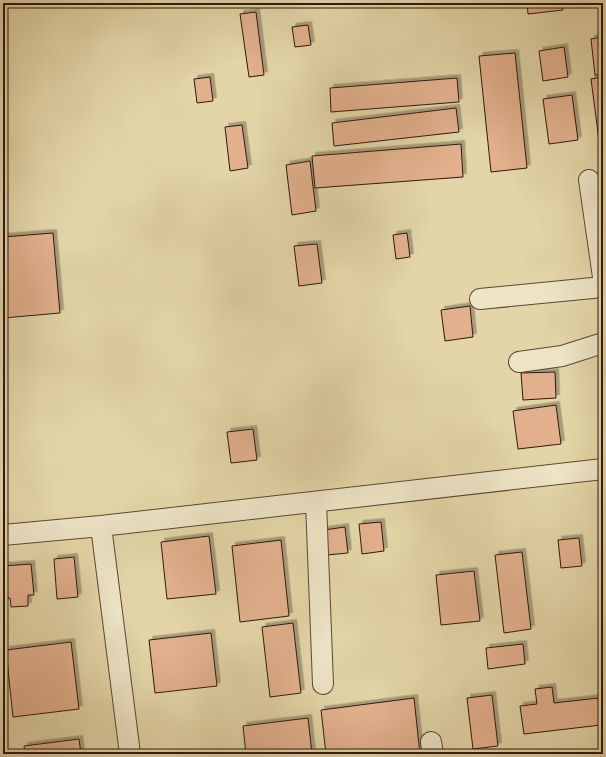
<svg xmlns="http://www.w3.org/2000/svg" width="606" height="757" font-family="Alegreya,serif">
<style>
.building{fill:#e2b08d;stroke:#2d1910;filter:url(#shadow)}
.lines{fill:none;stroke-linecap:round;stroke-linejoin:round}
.minor-casing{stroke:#5a4836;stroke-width:22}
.minor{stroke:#ede4c6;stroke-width:20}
</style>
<defs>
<filter id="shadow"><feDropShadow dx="3.5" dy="-3.5" stdDeviation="0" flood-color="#0004"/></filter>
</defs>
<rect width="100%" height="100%" fill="#e3d5a7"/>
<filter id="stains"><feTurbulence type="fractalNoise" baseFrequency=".005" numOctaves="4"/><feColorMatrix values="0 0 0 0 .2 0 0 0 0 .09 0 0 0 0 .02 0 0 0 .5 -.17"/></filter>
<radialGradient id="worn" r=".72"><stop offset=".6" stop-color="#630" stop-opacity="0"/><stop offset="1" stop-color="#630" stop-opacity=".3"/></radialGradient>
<path class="building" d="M 527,3 L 562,3 L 563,10 L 528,14 Z
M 256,12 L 264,75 L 249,77 L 240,14 Z
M 308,25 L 311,45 L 295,47 L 292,27 Z
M 603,37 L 603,74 L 595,75 L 591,39 Z
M 564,47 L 568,77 L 543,81 L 539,51 Z
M 515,53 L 527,168 L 491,172 L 479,56 Z
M 210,77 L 213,101 L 197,103 L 194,79 Z
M 603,77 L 603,147 L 600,148 L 591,79 Z
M 457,78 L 459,102 L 331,112 L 330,88 Z
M 572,95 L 578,140 L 549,144 L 543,99 Z
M 456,108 L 459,132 L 334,146 L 332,123 Z
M 242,125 L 248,168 L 230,171 L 225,127 Z
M 461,144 L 463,177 L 315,188 L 312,156 Z
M 310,161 L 316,211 L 292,215 L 286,165 Z
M 53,233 L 60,313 L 3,318 L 3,237 Z
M 407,233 L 410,257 L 396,259 L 393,235 Z
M 317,244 L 322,283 L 299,286 L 294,246 Z
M 470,306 L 473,337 L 445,341 L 441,310 Z
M 555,372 L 556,398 L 523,400 L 521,373 Z
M 556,405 L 561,444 L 518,449 L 513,411 Z
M 253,429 L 257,460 L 231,463 L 227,432 Z
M 381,522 L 384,551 L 362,554 L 359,524 Z
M 345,527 L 348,553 L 327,555 L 324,530 Z
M 209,536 L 216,594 L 167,599 L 161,542 Z
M 579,538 L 582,566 L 561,568 L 558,540 Z
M 281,540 L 289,616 L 240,622 L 232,546 Z
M 522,552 L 531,629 L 504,633 L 495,555 Z
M 74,557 L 78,597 L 57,599 L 54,559 Z
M 31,564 L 34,595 L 28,595 L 28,606 L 11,607 L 10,598 L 3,598 L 3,566 Z
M 474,571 L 480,621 L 441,625 L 436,575 Z
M 293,623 L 301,693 L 270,697 L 262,627 Z
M 211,633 L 217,686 L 155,693 L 149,640 Z
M 71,642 L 79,709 L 13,717 L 6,650 Z
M 523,644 L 525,664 L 488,669 L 486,648 Z
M 552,687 L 554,703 L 598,698 L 601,725 L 524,734 L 520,706 L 537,704 L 535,689 Z
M 492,695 L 498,746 L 473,749 L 467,698 Z
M 414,698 L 420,754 L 326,754 L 321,710 Z
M 308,718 L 312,754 L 246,754 L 243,726 Z
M 79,739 L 81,754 L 25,754 L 24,746 Z
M 601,752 L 602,754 L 581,754 Z"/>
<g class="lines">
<defs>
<path id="minor" d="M 589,180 L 603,277
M 480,299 L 603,287
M 519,362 L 562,356 L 603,343
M 316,502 L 323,684
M 101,526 L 130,754
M 3,535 L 101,526 L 603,469
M 431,742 L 433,754"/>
</defs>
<use href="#minor" class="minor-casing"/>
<use href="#minor" class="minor"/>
</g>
<rect width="606" height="757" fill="none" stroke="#e3d5a7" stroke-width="16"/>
<rect x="4" y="4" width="598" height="749" fill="none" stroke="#2d1910" stroke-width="2"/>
<rect x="8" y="8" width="590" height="741" fill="none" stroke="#2d1910"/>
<rect width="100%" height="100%" filter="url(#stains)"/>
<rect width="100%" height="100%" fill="url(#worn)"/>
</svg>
